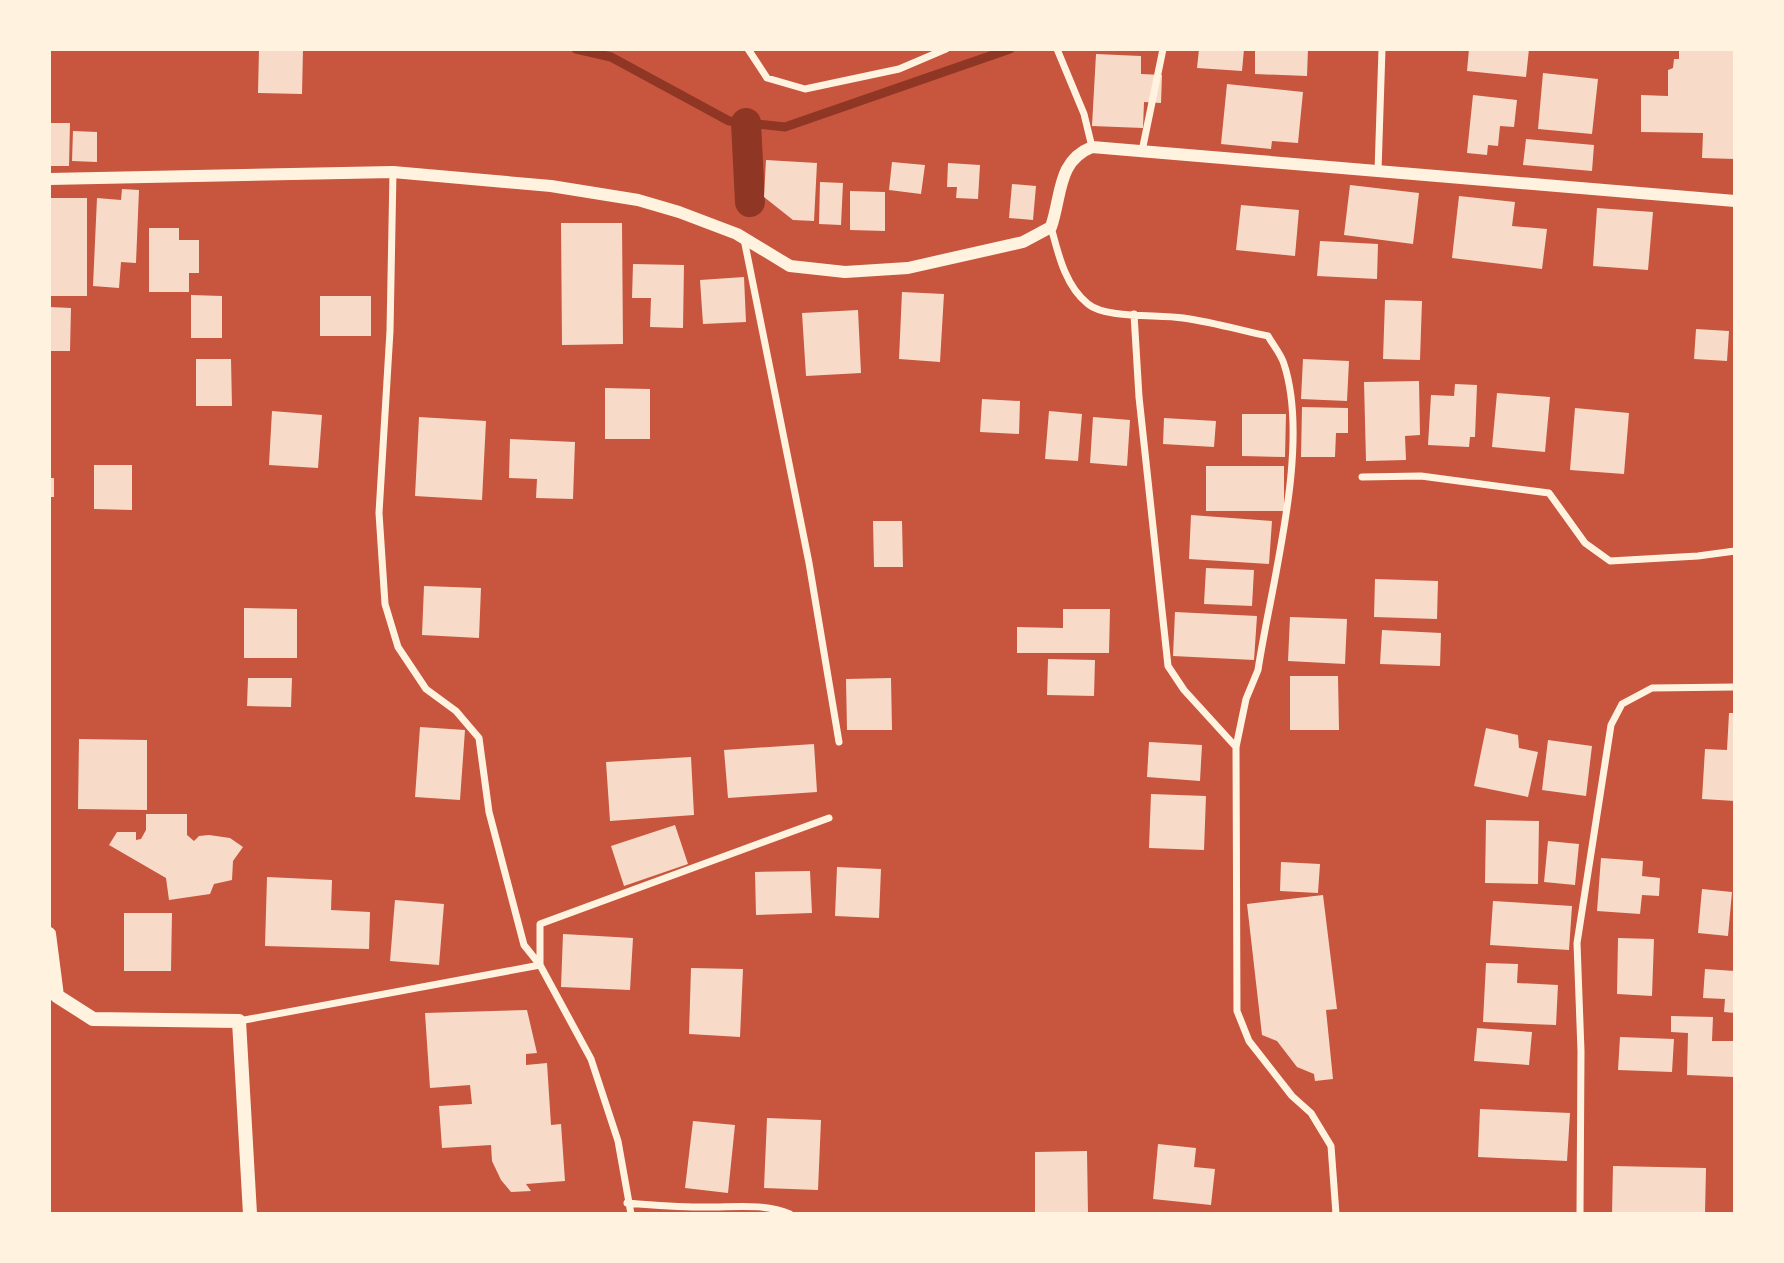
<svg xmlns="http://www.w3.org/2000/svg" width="1784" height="1263" font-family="Ubuntu,sans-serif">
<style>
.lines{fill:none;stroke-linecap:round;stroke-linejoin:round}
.stream{stroke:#8f3625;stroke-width:9}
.canal{stroke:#8f3625;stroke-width:30}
.building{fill:#f7dbc8}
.minor{stroke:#fff3e0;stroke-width:7}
.tertiary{stroke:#fff3e0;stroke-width:12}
.secondary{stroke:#fff3e0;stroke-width:14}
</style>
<rect width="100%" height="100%" fill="#c8553d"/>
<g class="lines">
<path class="stream" d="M 576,49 L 611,57 L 729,121 L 785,127 L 1010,49"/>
<path class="canal" d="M 746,123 L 750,202"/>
</g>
<path class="building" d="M 259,49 L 303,49 L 302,94 L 258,93 Z
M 1199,49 L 1244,49 L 1242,71 L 1197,68 Z
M 1255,49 L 1308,49 L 1307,76 L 1255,74 Z
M 1469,49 L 1529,49 L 1526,77 L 1467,71 Z
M 1679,49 L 1735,49 L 1735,159 L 1702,158 L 1703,133 L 1641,132 L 1641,95 L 1668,96 L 1668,70 L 1673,68 L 1674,59 L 1679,59 Z
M 1096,54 L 1141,56 L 1141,74 L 1162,75 L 1161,103 L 1144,102 L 1143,128 L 1092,126 Z
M 1543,73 L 1598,79 L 1592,134 L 1538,129 Z
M 1227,84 L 1303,92 L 1298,143 L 1272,141 L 1271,149 L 1221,144 Z
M 1473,95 L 1517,100 L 1514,127 L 1500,126 L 1498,146 L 1488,145 L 1487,155 L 1467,153 Z
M 49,123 L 70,123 L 69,166 L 49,166 Z
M 73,131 L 97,132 L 97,162 L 72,161 Z
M 1526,139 L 1594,145 L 1592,171 L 1523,165 Z
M 766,160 L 817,163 L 814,221 L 793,220 L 764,197 Z
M 892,162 L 925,165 L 921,194 L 889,190 Z
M 948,163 L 980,165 L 978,199 L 956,198 L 957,187 L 947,187 Z
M 820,182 L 843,183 L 841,225 L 819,224 Z
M 1012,184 L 1036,186 L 1033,220 L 1009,218 Z
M 1350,185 L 1419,193 L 1413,244 L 1344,235 Z
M 122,189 L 139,190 L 136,263 L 121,262 L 119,288 L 93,286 L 97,198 L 121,200 Z
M 850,191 L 885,192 L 885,231 L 850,230 Z
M 1459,196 L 1515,202 L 1512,226 L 1547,229 L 1542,269 L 1452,258 Z
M 49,198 L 87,198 L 87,296 L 49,296 Z
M 1241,205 L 1299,210 L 1295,256 L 1236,250 Z
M 1597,208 L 1653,212 L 1648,270 L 1593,266 Z
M 561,223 L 622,223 L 623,344 L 562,345 Z
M 149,228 L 179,228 L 179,240 L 199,240 L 199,273 L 189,273 L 189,292 L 149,292 Z
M 1320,241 L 1378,244 L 1377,279 L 1317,276 Z
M 633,264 L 684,265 L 683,328 L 650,327 L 651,298 L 632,298 Z
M 744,277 L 746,322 L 703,324 L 700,280 Z
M 902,292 L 944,294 L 940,362 L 899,359 Z
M 191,295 L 222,296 L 222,338 L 191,338 Z
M 320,296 L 371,296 L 371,336 L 320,336 Z
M 1385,300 L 1422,301 L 1420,360 L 1383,359 Z
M 49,307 L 71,308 L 70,351 L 49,351 Z
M 858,310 L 861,373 L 806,376 L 802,313 Z
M 1696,329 L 1729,331 L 1727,361 L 1694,359 Z
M 196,359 L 231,359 L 232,406 L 196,406 Z
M 1303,359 L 1349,361 L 1347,401 L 1301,399 Z
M 1419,381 L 1420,435 L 1405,436 L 1406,460 L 1366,461 L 1364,382 Z
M 1455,384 L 1477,385 L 1475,437 L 1470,437 L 1469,447 L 1428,445 L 1431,395 L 1454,396 Z
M 605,388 L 650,389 L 650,439 L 605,439 Z
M 1497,393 L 1550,397 L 1545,452 L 1492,447 Z
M 982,399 L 1020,401 L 1019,434 L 980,432 Z
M 1302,407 L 1348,408 L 1348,433 L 1336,433 L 1335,457 L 1301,457 Z
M 1575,408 L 1629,413 L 1624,474 L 1570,470 Z
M 272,411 L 322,415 L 318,468 L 269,465 Z
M 1049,411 L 1082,414 L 1078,461 L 1045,459 Z
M 1242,414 L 1286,414 L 1285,457 L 1242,456 Z
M 419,417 L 486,421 L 482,500 L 415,496 Z
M 1093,417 L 1130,420 L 1127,466 L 1090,463 Z
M 1164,418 L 1216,421 L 1214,447 L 1163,444 Z
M 510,439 L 575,442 L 573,499 L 536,498 L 537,479 L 509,478 Z
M 94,465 L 132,465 L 132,510 L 94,509 Z
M 1206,466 L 1284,466 L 1284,511 L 1206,511 Z
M 49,478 L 54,478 L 54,497 L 49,497 Z
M 1191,515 L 1272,521 L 1269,564 L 1189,559 Z
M 873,521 L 902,521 L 903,567 L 874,567 Z
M 1206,568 L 1254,570 L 1252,606 L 1204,604 Z
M 1375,579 L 1438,581 L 1437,619 L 1374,617 Z
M 424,586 L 481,588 L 479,638 L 422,635 Z
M 244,608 L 297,609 L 297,658 L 244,658 Z
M 1063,609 L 1110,609 L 1109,653 L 1017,653 L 1017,627 L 1063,628 Z
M 1175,612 L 1257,616 L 1254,660 L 1173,656 Z
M 1290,617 L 1347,619 L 1345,664 L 1288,661 Z
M 1382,630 L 1441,633 L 1440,666 L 1380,664 Z
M 1048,659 L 1095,660 L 1094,696 L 1047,695 Z
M 1290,676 L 1338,676 L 1339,730 L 1290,730 Z
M 248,678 L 292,678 L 291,707 L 247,706 Z
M 891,678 L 892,730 L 847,730 L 846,679 Z
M 1729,713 L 1735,713 L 1735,801 L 1702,799 L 1705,749 L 1727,750 Z
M 420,727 L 465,730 L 460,800 L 415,797 Z
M 1486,728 L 1518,735 L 1519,748 L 1538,752 L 1528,797 L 1474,786 Z
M 79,739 L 147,740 L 147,810 L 78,809 Z
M 1548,740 L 1592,746 L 1586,796 L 1542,790 Z
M 1149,742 L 1202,745 L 1200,781 L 1147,777 Z
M 814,744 L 817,792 L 728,798 L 724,750 Z
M 691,757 L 694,815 L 610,821 L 606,762 Z
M 1151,794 L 1206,796 L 1204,850 L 1149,848 Z
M 146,814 L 187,814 L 187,835 L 194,841 L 199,836 L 209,835 L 230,838 L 243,847 L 233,861 L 232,880 L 214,884 L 210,894 L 169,900 L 166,878 L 109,845 L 117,832 L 136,832 L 136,840 L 141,839 L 146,830 Z
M 1486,820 L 1539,821 L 1538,884 L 1485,883 Z
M 675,825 L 688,864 L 624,886 L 611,846 Z
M 1548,841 L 1579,844 L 1575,885 L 1544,882 Z
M 1601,858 L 1643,861 L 1642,876 L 1660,878 L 1659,896 L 1642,895 L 1640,914 L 1597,911 Z
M 1281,862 L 1320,864 L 1318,893 L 1280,891 Z
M 837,867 L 881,869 L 879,918 L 835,916 Z
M 810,871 L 812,913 L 756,915 L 755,872 Z
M 267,877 L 332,880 L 331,910 L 370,912 L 369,949 L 265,946 Z
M 1702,889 L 1732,892 L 1728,936 L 1698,933 Z
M 1323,895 L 1337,1009 L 1326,1010 L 1333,1079 L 1315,1081 L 1314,1074 L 1297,1067 L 1277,1041 L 1262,1035 L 1247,904 Z
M 395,900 L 444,904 L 439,965 L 390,961 Z
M 1493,901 L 1572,906 L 1569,950 L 1490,945 Z
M 124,913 L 172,913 L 171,971 L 124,971 Z
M 563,934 L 633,938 L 630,990 L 561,987 Z
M 1618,938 L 1654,939 L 1652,996 L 1617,994 Z
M 1486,963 L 1518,964 L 1517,983 L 1558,985 L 1556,1025 L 1483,1022 Z
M 691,968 L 743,969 L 740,1037 L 689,1034 Z
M 1705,969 L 1735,971 L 1735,1013 L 1724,1012 L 1725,999 L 1703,998 Z
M 527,1010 L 537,1053 L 526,1054 L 526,1065 L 547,1063 L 551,1125 L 561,1124 L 565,1181 L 526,1184 L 531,1191 L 511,1192 L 501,1180 L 492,1161 L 491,1145 L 442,1148 L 439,1106 L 472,1104 L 470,1085 L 430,1088 L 425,1013 Z
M 1671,1016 L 1713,1017 L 1712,1041 L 1735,1041 L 1734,1077 L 1687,1075 L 1688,1033 L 1671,1032 Z
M 1477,1028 L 1532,1032 L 1529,1065 L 1474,1061 Z
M 1620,1037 L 1674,1039 L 1672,1072 L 1618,1070 Z
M 1480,1109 L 1570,1113 L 1567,1161 L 1478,1157 Z
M 767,1118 L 821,1120 L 818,1190 L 764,1188 Z
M 693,1121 L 735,1125 L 728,1193 L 685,1188 Z
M 1158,1144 L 1196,1148 L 1194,1167 L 1215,1169 L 1211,1205 L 1153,1199 Z
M 1087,1151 L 1088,1214 L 1035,1214 L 1035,1152 Z
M 1613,1166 L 1706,1168 L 1705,1214 L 1612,1214 Z"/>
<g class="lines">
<path class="minor" d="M 748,49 L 767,78 L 805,89 L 899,69 L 946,49
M 1057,49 L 1084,114 L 1092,147
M 1142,151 L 1163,49
M 1378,171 L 1382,49
M 393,172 L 390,331 L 379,513 L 385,604 L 398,647 L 426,689 L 456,711 L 479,738 L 489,812 L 524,945 L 540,965 L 591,1059 L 618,1141 L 631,1214
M 1051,227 C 1058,253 1065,286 1088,304 C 1106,319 1158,314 1183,318 C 1212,322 1240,330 1268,336 C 1273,345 1281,354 1284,364 C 1311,446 1271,584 1258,670 L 1246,699 L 1236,747 L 1237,1011 L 1249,1041 L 1292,1096 L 1311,1113 L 1331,1146 L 1336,1214
M 744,239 L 809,563 L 839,742
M 1134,314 L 1139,397 L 1168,666 L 1184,690 L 1236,747
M 1362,477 L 1421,476 L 1549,493 L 1585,543 L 1610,561 L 1698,556 L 1735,551
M 239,1021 L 540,965 L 540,924 L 829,818
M 627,1203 C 651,1205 675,1207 699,1207 C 730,1208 761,1202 790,1214
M 1580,1214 L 1581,1051 L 1577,943 L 1611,725 L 1622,704 L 1652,688 L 1735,687"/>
<path class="tertiary" d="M 49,179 L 393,172 L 551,186 L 638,200 L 679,212 L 737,234 L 790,266 L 845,272 L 908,268 L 1023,242 L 1051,227 C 1062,195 1057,161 1092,147 L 1735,201"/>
<path class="secondary" d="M 49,934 L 57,996 L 93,1019 L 239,1021 L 250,1214"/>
</g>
<rect width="1784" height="1263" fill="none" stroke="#fff3e0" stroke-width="102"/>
</svg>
